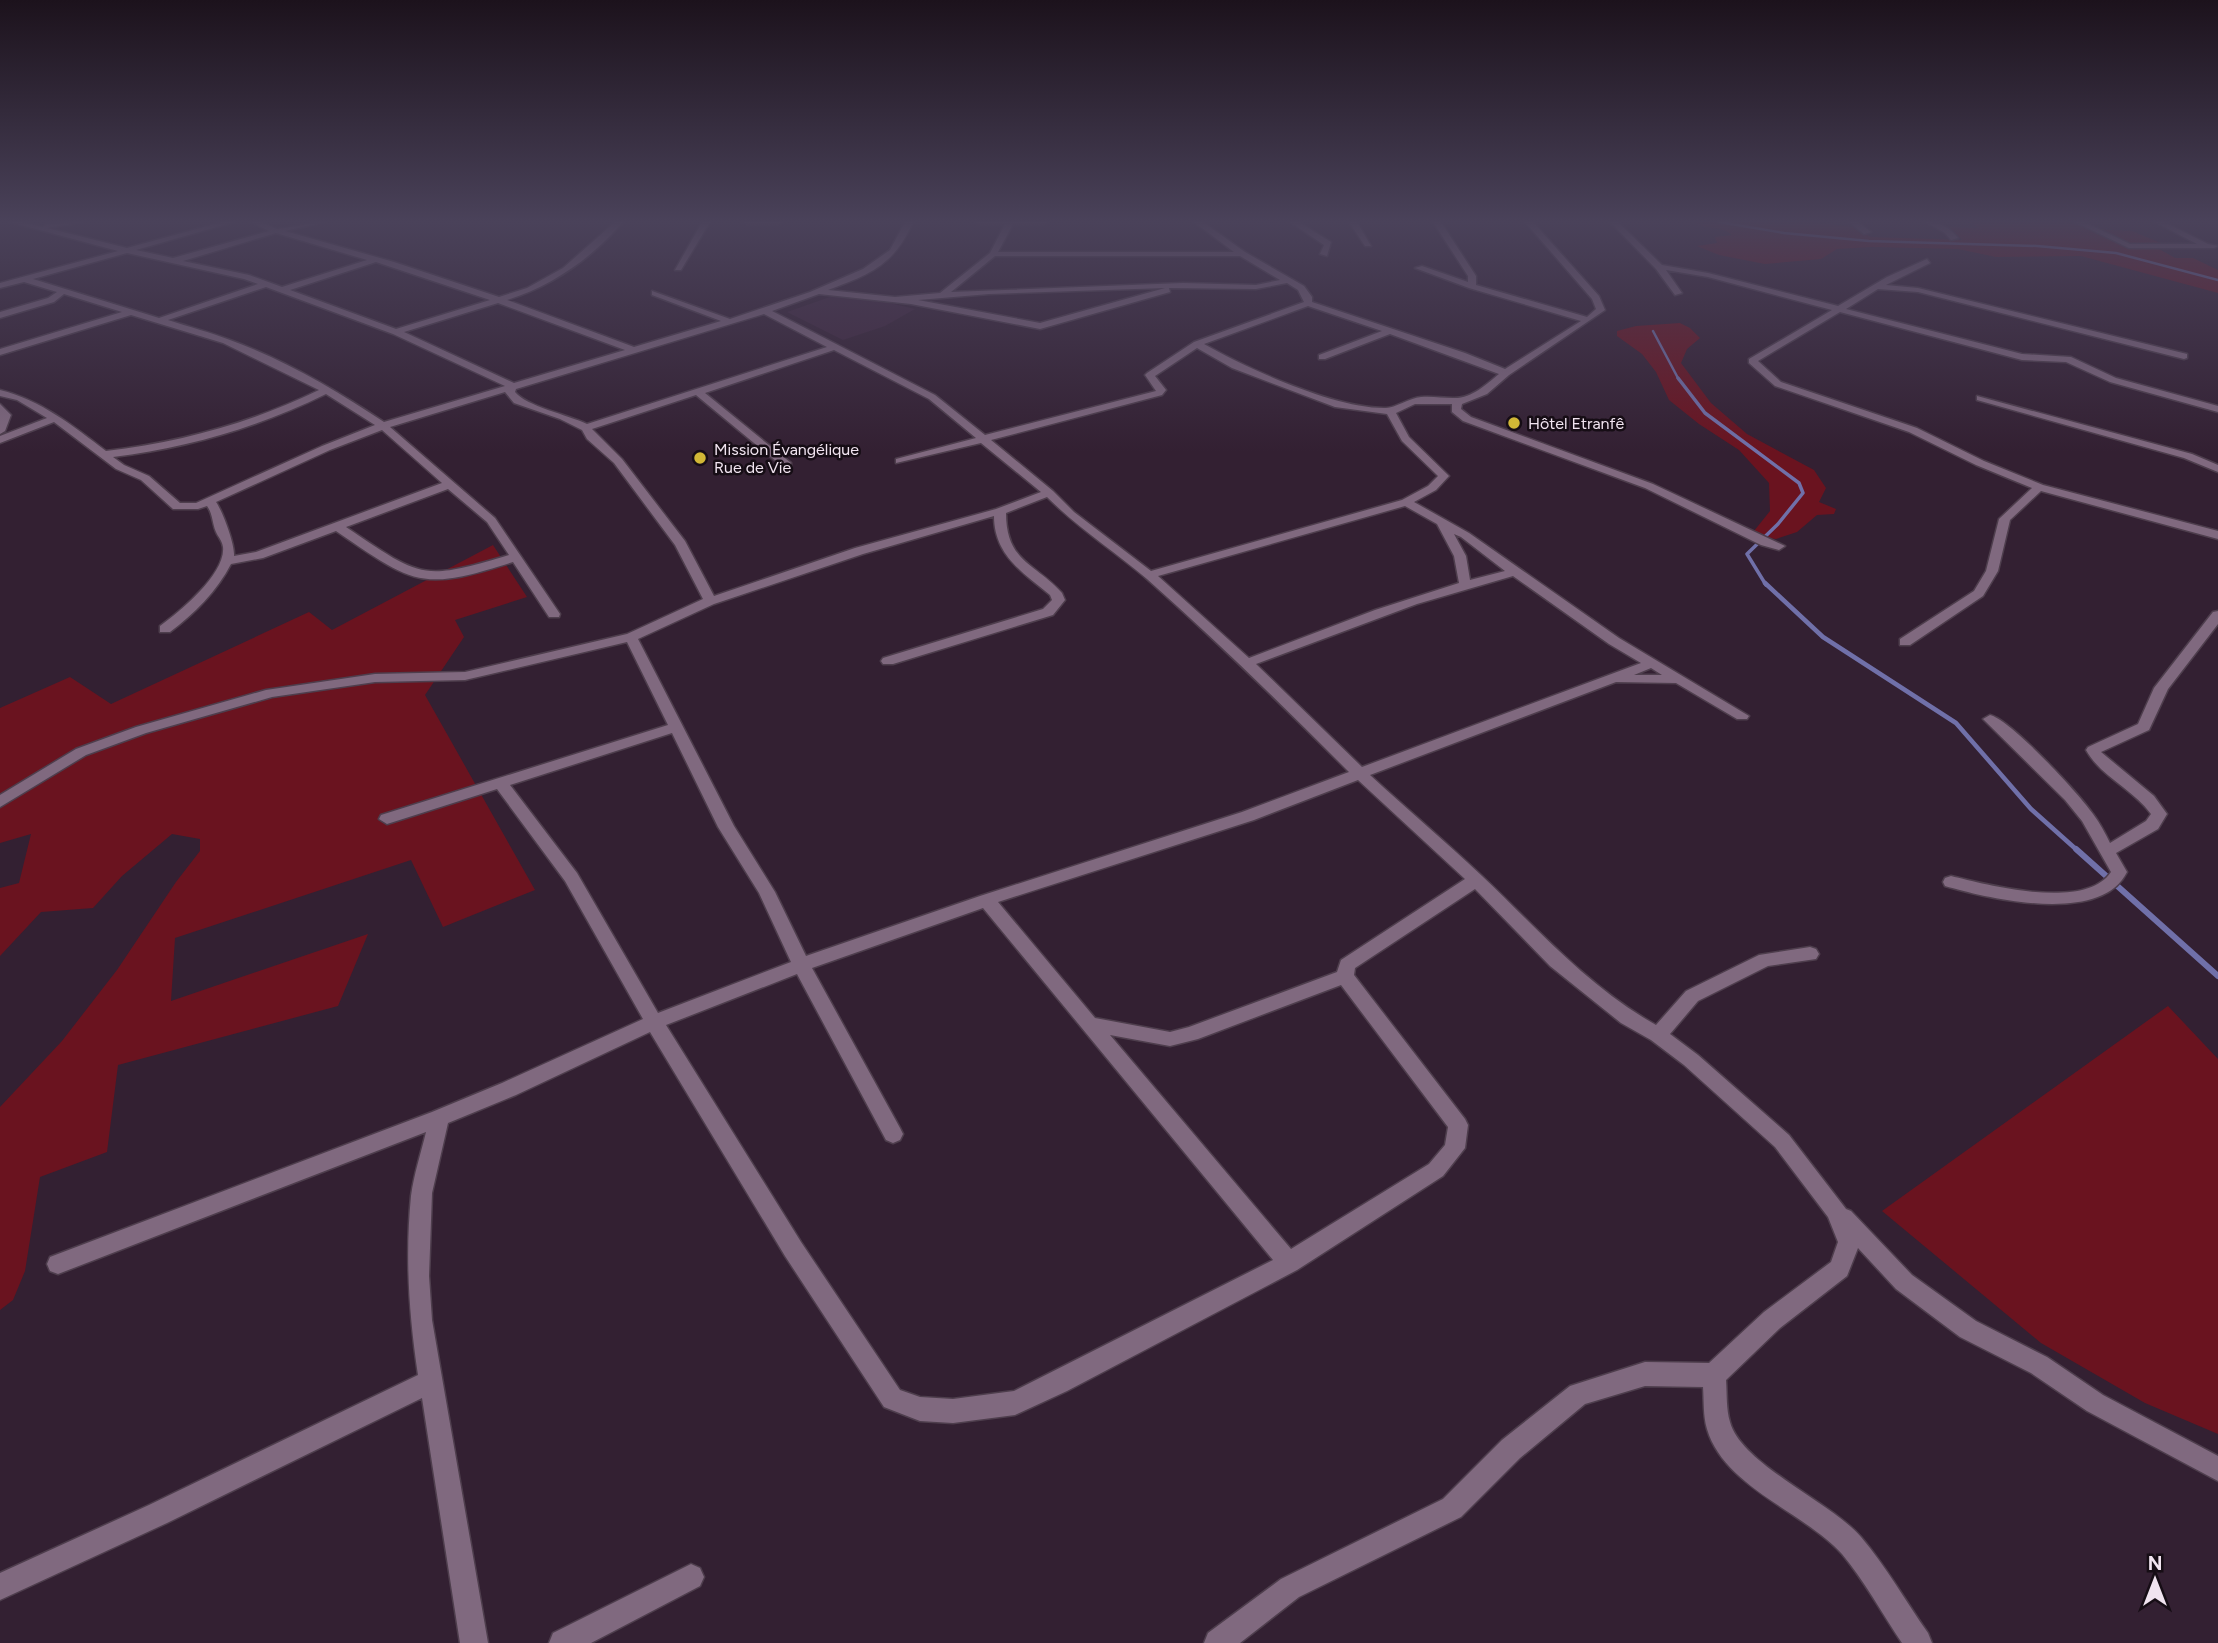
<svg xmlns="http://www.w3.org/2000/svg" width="2218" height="1643" font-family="Figtree,sans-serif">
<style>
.built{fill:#3e263d}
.green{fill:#6a131f}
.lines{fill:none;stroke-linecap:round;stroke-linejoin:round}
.stream-far3{stroke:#7070a9;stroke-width:2.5}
.stream-far2{stroke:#7070a9;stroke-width:3.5}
.stream-far1{stroke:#7070a9;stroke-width:4.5}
.stream{stroke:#7070a9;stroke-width:6}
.minor-casing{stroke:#4e3e4d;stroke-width:3}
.minor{fill:#80697f;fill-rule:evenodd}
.poi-dot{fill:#d1b736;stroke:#160d15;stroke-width:2.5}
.labels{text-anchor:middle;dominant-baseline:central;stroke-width:5;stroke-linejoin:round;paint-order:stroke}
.far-poi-label{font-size:16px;fill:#f1e4f0;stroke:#160d15;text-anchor:start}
</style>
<rect width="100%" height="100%" fill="#332032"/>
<path class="built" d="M 844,292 L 915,309 L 885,326 L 843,340 L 787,312 Z"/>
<path class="green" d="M 1693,222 L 1812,222 L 1853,227 L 1871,237 L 1962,240 L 1949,227 L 1978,228 L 1972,222 L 2075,222 L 2090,229 L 2132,231 L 2163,244 L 2159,249 L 2175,258 L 2193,258 L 2218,270 L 2218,293 L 2081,256 L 1996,257 L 1958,249 L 1872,247 L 1837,249 L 1821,259 L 1765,264 L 1719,255 L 1697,246 L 1717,243 L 1715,237 L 1732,235 C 1721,225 1706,230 1693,222 Z
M 1680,323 L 1690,328 L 1700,338 L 1687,349 L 1681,363 L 1711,403 L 1747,434 L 1814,470 L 1826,488 L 1819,502 L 1836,509 L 1834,514 L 1817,515 L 1797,532 L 1776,539 L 1759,537 L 1754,531 L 1770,511 L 1769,483 L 1739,450 L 1699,424 L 1669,400 L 1656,372 L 1642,354 L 1617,336 L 1617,331 L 1636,326 Z
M 493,545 L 527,597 L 455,620 L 464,637 L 425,695 L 535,890 L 443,927 L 411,860 L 175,938 L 171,1001 L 368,934 L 338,1006 L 118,1065 L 107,1152 L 40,1177 L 25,1271 L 13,1300 L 0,1310 L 0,1107 L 62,1041 L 117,970 L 176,882 L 200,851 L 200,839 L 172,834 L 122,876 L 93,908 L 41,912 L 0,956 L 0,888 L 19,883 L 31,834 L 0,843 L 0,708 L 70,677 L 111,704 L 309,612 L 332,630 Z
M 2168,1006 L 2218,1059 L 2218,1434 L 2145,1403 L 2041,1343 L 1882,1211 Z"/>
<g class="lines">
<path class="stream-far3" d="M 1719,222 L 1784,233 L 1869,241 L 2037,246 L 2116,253 L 2218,280
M 1653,331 L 1679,380"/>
<path class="stream-far2" d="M 1678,378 L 1705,413 L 1799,483 L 1803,493 L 1778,524 L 1747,554 L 1766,585"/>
<path class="stream-far1" d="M 1765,583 L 1823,637 L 1956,723 L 2031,809 L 2078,851"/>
<path class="stream" d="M 2076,849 L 2218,976"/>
<defs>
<path id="minor" d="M 10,222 L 22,222 L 43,227 L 46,224 L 82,222 L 47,228 L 127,248 L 222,222 L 234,222 L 136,250 L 173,258 L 269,231 L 251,222 L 261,222 L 277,229 L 324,222 L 285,231 L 394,262 L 499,297 L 527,288 L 563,268 L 615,222 L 623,222 C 592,258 552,286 507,300 L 634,347 L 721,321 L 652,295 L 652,291 L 730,319 L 810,292 L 863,269 L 890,250 L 905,222 L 913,222 C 894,265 871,274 828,290 L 895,297 L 940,293 L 990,253 L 1005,224 L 979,224 L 975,222 L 1048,222 L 1044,224 L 1013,224 L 998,252 L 1234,252 L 1194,222 L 1203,222 L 1245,252 L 1304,286 L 1312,297 L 1312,302 L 1465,353 L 1505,369 L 1581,321 L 1469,288 L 1415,268 L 1422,266 L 1468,282 L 1468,276 L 1433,222 L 1441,222 L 1476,276 L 1476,285 L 1587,317 L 1596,309 L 1592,299 L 1525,222 L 1533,222 L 1599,296 L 1605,310 L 1509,375 L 1487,394 L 1462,404 L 1461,409 L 1471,417 L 1653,484 L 1785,546 L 1779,550 L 1761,545 L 1645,488 L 1463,421 L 1452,412 L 1452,404 L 1415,404 L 1396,413 L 1409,437 L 1449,476 L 1436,490 L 1414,502 L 1469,533 L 1619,638 L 1749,716 L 1747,719 L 1737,719 L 1676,683 L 1616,682 L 1370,775 C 1407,809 1445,841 1482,876 C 1537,928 1588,987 1656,1025 L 1686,991 L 1759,955 L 1810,947 L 1816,949 L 1819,954 L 1816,959 L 1768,966 L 1698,1001 L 1670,1034 L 1698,1055 L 1789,1135 L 1846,1209 L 1851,1211 L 1912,1275 L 1976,1321 L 2047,1357 L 2103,1395 L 2218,1456 L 2218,1481 L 2087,1411 L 2031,1373 L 1960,1337 L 1896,1289 L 1858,1248 L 1847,1276 L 1780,1328 L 1726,1380 C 1727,1393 1726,1409 1730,1422 C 1741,1464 1831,1502 1861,1537 C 1886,1566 1906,1602 1928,1633 L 1932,1643 L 1902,1643 C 1883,1615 1864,1580 1842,1554 C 1804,1512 1724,1487 1707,1429 C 1703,1416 1704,1400 1703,1387 L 1645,1386 L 1585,1404 L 1520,1458 L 1461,1517 L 1299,1597 L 1240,1643 L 1204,1643 L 1208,1633 L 1281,1579 L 1443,1499 L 1502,1440 L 1570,1386 L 1645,1362 L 1709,1363 L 1764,1312 L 1831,1262 L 1838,1242 L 1828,1217 L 1775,1147 L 1684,1065 L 1651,1040 L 1621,1023 L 1550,966 L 1475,889 L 1355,968 L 1354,975 L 1465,1119 L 1468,1125 L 1465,1148 L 1443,1176 L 1297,1270 L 1067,1391 L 1015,1415 L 953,1423 L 920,1421 L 884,1407 L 785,1256 L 650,1032 L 516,1095 L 448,1123 L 432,1193 L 429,1276 L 432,1320 L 488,1643 L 460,1643 L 422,1398 L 167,1523 L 0,1600 L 0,1573 L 149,1505 L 418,1375 C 409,1315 405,1257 411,1196 C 414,1174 421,1153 426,1132 L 58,1274 L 50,1271 L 47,1264 L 50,1257 L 432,1112 L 502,1083 L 643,1019 L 565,881 L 497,789 L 387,824 L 379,819 L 381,815 L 668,725 L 627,642 L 465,680 L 375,682 L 272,697 L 146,733 L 86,755 L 0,807 L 0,795 L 76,749 L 136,727 L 266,690 L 375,674 L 465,672 L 627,634 L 703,599 L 675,545 L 614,463 L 587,439 L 582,430 L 560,419 L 514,403 L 505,392 L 390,427 L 495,518 L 560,614 L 559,617 L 549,617 L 513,562 C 420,592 414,584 336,531 L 263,558 L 231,564 C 217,591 194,614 170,632 L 160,632 L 160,626 C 181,611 226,573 223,547 C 222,540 218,537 216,532 C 212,523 213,514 207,506 L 198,509 L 173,509 L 141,480 L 116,469 L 54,422 L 0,443 L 0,436 L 47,418 L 17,400 L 0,396 L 0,390 C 41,400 73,426 106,451 C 181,442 251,423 319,390 L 223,343 L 131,315 L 0,355 L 0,349 L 122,312 L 64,294 L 54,302 L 0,318 L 0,312 L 48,298 L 57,292 L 24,282 L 0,288 L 0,283 L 118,251 ZM 276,233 L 367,260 L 282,287 L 249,275 L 183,261 ZM 127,253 L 244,279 L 258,284 L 159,318 L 33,279 ZM 995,256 L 1240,256 L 1280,280 L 1256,285 L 1183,283 L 951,292 ZM 376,262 L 490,300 L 396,329 L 290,290 ZM 1287,283 L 1298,290 L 1304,302 L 1194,342 L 1147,373 L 1145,375 L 1156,391 L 985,435 L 935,395 L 772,311 L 819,294 L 911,304 L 1040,329 L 1170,292 L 1169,288 L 1256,289 ZM 266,287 L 393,334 L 505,386 L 384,422 C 336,390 285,360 230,340 C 210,332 189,327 168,320 ZM 1165,288 L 1040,323 L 918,300 L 989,294 ZM 498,303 L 625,350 L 514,383 L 404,332 ZM 1308,306 L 1382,331 L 1319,355 L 1319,359 L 1325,359 L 1390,334 L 1499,374 C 1487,384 1471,399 1453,398 C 1442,398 1432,396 1421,397 C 1409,398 1395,408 1386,408 C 1336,409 1248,369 1204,344 ZM 764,314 L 827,347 L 587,424 C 568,415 526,406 515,392 L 516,389 ZM 1197,348 L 1232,368 L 1335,407 L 1387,414 L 1402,441 L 1438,476 L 1428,486 L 1402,500 L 1151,571 L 1074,512 L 1053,491 L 991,440 L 1162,395 L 1166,390 L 1155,376 ZM 834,350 L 929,399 L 976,438 L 896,459 L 896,463 L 981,443 L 1041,492 L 996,509 L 855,548 L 714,596 L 685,541 L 622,459 L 592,429 L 696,395 L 783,467 L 791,467 L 791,463 L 705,393 ZM 326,394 L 375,425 L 322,446 L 196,503 L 180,503 L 149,476 L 124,465 L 113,457 C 188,448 259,427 326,394 ZM 382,430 L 442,483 L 256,552 L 234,556 C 235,545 223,512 216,502 L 330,450 ZM 448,489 L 487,522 L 509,555 C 420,582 421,577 346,527 ZM 1047,497 C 1078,528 1114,551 1147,579 C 1217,641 1283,706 1349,772 L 1242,812 L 980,896 L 806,956 L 775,892 L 734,826 L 638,639 L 714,604 L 863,554 L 994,516 C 994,555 1023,573 1050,595 L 1052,600 L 1043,609 L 883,658 L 881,661 L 883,664 L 893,664 L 1053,615 L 1065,600 L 1062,593 C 1035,563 1006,562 1006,513 ZM 1405,506 L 1437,524 L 1454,556 L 1459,583 L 1375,610 L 1249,658 L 1158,576 ZM 1454,534 L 1461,537 L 1505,571 L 1470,580 L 1466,556 ZM 1513,576 L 1609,644 L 1641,663 L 1362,767 L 1256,664 L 1417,604 ZM 1651,668 L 1662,675 L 1634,675 ZM 672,733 L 718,827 L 759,893 L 791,962 L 658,1013 L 577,873 L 510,785 ZM 1358,780 L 1465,879 L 1341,960 L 1337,972 L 1189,1027 L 1170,1032 L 1095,1018 L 998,902 L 1254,820 ZM 983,908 L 1273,1260 L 1014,1391 L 953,1399 L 920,1397 L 900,1390 L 801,1242 L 666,1025 L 797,974 L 886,1140 L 893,1143 L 900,1140 L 903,1134 L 900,1128 L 812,968 ZM 1341,985 L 1448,1127 L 1445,1145 L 1429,1164 L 1291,1249 L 1110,1035 L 1170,1046 L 1198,1039 Z
M 702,222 L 710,222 L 681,270 L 675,270 Z
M 744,222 L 783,222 L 779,224 L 748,224 Z
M 1290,222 L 1299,222 L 1331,242 L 1327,256 L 1320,254 L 1324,245 Z
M 1349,222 L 1357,222 L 1371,246 L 1365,246 Z
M 1610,222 L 1618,222 L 1662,265 L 1708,273 L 1838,306 L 1887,277 L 1927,259 L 1930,263 L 1886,285 L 1918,288 L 2187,354 L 2187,358 L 2184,359 L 1918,292 L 1878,289 L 1846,309 L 2022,354 L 2071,357 L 2116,378 L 2218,406 L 2218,412 L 2110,382 L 2066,362 L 2022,360 L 1840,312 L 1758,361 L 1781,382 L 1917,428 L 1984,461 L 2043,485 L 2218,531 L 2218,539 L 2041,491 L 2010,520 L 1998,571 L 1983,596 L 1910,645 L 1900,645 L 1900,639 L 1974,591 L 1986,571 L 1999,519 L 2032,488 L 1976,465 L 1909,432 L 1775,386 L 1749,363 L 1749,359 L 1832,310 L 1708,277 L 1666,270 L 1682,293 L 1675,295 L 1656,269 Z
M 1849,222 L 1858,222 L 1871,232 L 1864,234 Z
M 1926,222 C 1940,222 1950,228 1958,238 L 1951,240 L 1945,233 Z
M 2075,222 L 2084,222 L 2130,244 L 2197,244 L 2155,222 L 2164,222 L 2208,244 L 2218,246 L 2214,248 L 2129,248 Z
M 1977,396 L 2192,454 L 2218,465 L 2218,472 L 2184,458 L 1977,400 Z
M 0,404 L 11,415 L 5,431 L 0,434 Z
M 2218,611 L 2218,624 L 2168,689 L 2149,730 L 2101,752 L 2154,796 L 2167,814 L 2158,829 L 2116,853 L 2127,872 C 2101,925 1990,899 1945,886 L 1943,882 L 1945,878 L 1951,876 C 1988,885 2085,911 2111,872 L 2082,821 L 2065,800 L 1983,719 L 1990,715 C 2011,720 2079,794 2093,814 C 2100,823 2105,833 2110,843 L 2146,821 L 2151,814 C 2133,789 2101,777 2086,750 L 2088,747 L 2138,724 L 2154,688 L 2213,612 Z
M 691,1564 L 700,1568 L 704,1577 L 700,1586 L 591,1643 L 549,1643 L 553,1633 Z"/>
</defs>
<use href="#minor" class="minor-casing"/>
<use href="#minor" class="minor"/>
</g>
<linearGradient id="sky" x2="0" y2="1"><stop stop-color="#1c121c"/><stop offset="0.49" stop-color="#4a425a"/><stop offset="1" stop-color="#4a425a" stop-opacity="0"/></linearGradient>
<rect width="2218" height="452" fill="url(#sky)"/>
<g class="poi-dot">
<circle cx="1514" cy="423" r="7"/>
<circle cx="700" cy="458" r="7"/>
</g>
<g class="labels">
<g class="far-poi-label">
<text x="1528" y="423">Hôtel Etranfê</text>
<text x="714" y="449">Mission Évangélique<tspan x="714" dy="18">Rue de Vie</tspan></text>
</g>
</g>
<g transform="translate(2155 1580)" stroke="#160d15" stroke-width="5" paint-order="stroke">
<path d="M0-5L12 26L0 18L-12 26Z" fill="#f1e4f0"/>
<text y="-10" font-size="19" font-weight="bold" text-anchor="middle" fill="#f1e4f0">N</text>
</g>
</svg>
